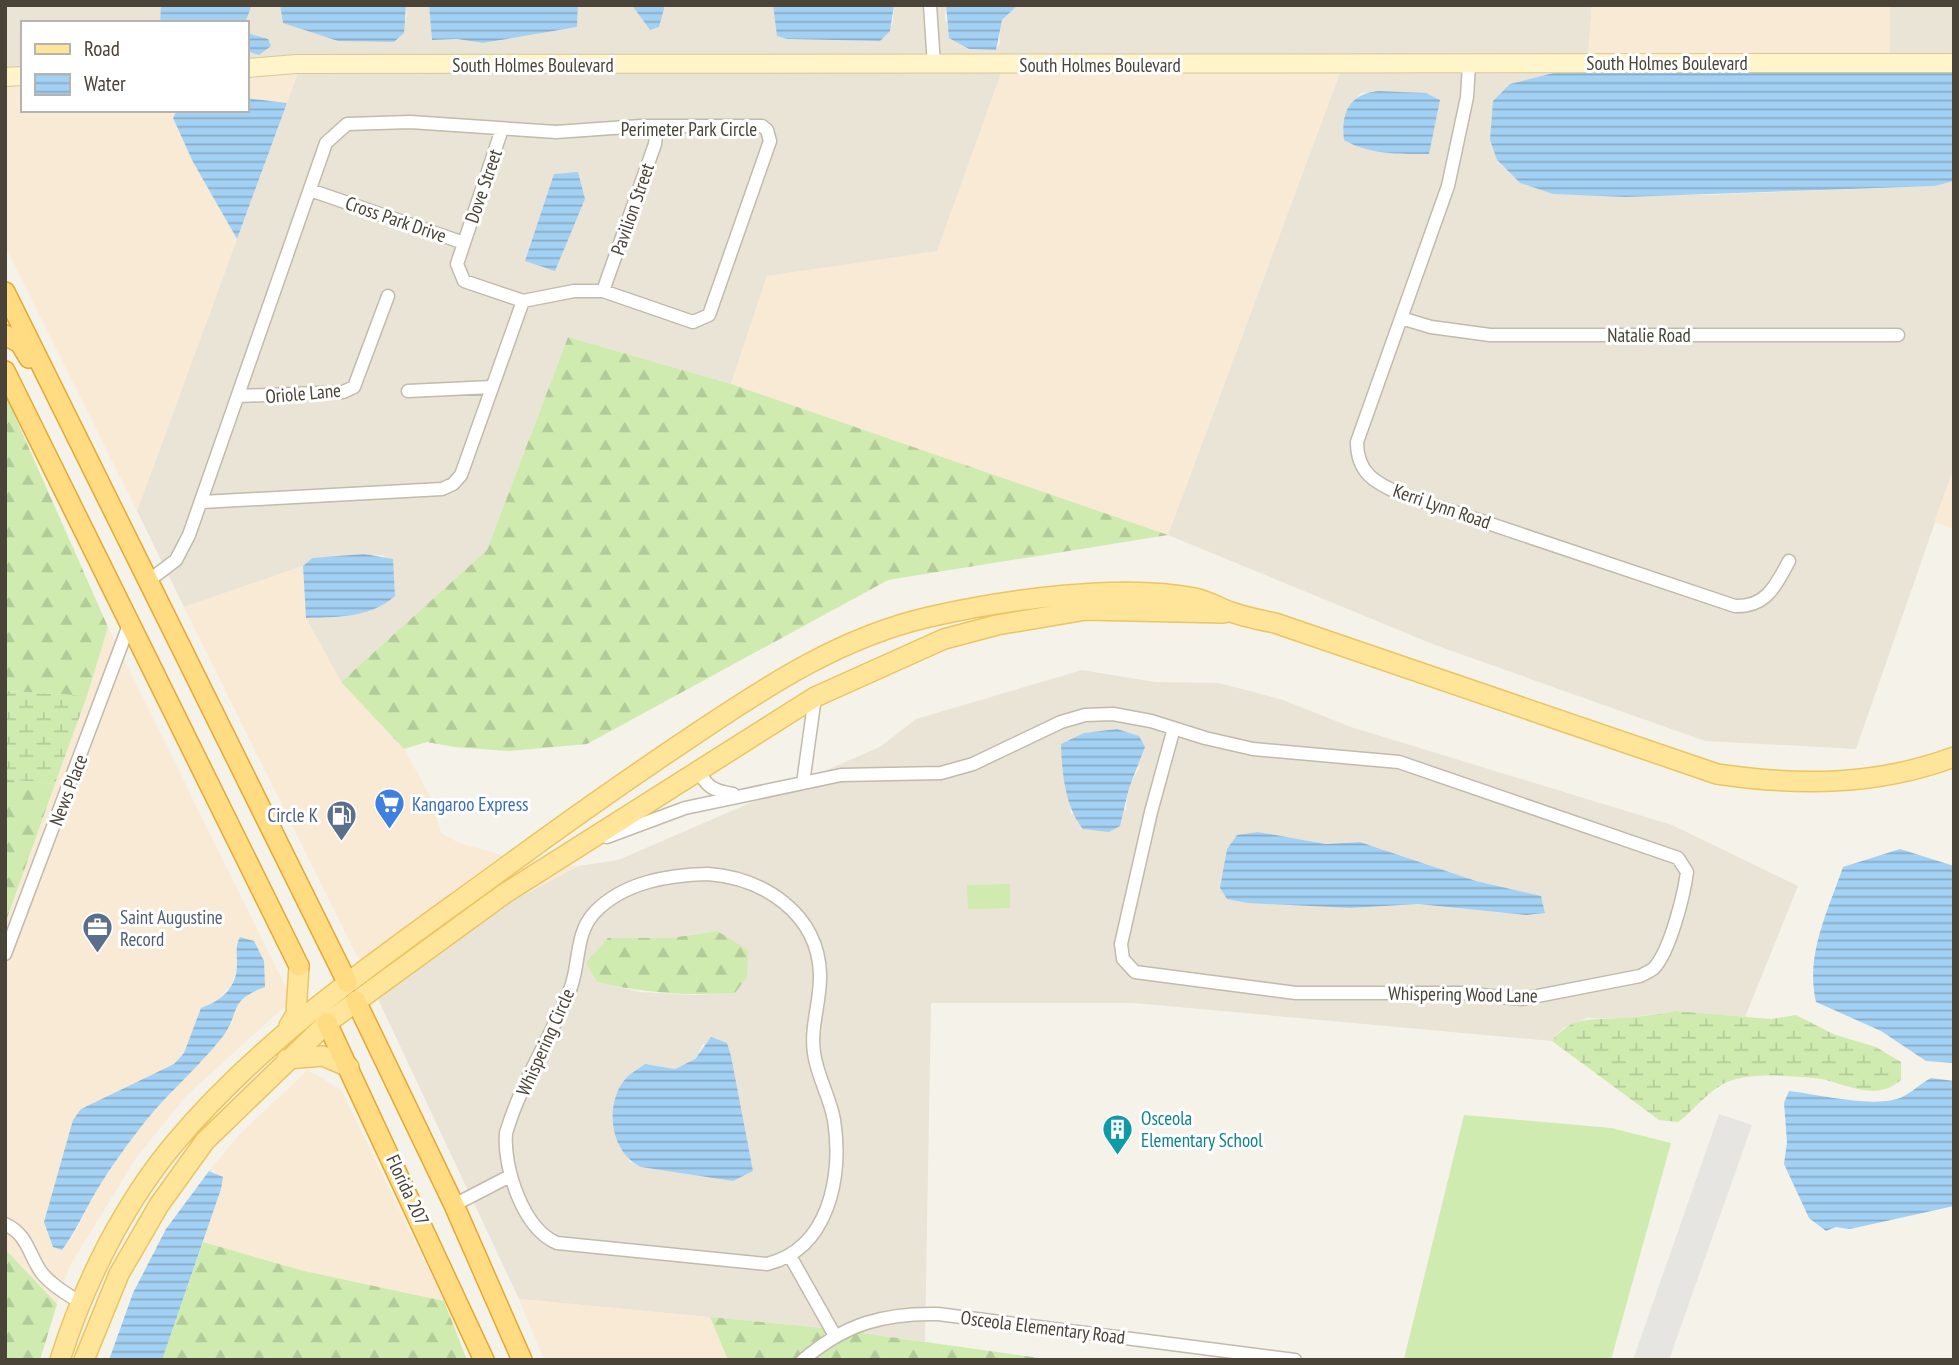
<svg xmlns="http://www.w3.org/2000/svg" width="1959" height="1365" font-family="'PT Sans Narrow',sans-serif">
<style>
.residential{fill:#eae4d7;fill-rule:evenodd}
.commercial{fill:#f8ead4;fill-rule:evenodd}
.forest{fill:url(#forest-firs)}
.wetland{fill:url(#wetland-marsh)}
.pitch{fill:#cfebb0}
.parking{fill:#e7e5e1}
.water{fill:url(#water-rules)}
.lines{fill:none;stroke-linecap:round;stroke-linejoin:round}
.minor-casing{stroke:#c2baab;stroke-width:15}
.secondary-casing{stroke:#d7c897;stroke-width:20}
.primary-casing{stroke:#eac563;stroke-width:22}
.trunk-casing{stroke:#e5a933;stroke-width:22}
.minor{stroke:#fff;stroke-width:12}
.secondary{stroke:#fff4ca;stroke-width:18}
.primary{stroke:#ffe599;stroke-width:19}
.trunk{stroke:#ffdc82;stroke-width:19}
.labels{text-anchor:middle;dominant-baseline:central;stroke-width:6;stroke-linejoin:round;paint-order:stroke}
.street-label{font-size:19px;fill:#4a4337;stroke:#fff}
.shop-label{font-size:19px;fill:#366cbe;stroke:#fff;text-anchor:start}
.service-label{font-size:19px;fill:#4e5e75;stroke:#fff;text-anchor:end}
.culture-label{font-size:19px;fill:#0d838f;stroke:#fff;text-anchor:start}
</style>
<defs>
<pattern id="forest-firs" width="22" height="20" patternUnits="userSpaceOnUse" patternTransform="scale(1.75)"><rect width="22" height="20" fill="#cfebb0"/><path d="M5 1l3.5 6h-7zM16 11l3.5 6h-7z" fill="#b3cb98"/></pattern>
<pattern id="wetland-marsh" width="20" height="14" patternUnits="userSpaceOnUse" patternTransform="scale(1.75)"><rect width="20" height="14" fill="#cfebb0"/><path d="M1 5h8M5 5V1M11 12h8M15 12V8" fill="none" stroke="#b3cb98"/></pattern>
<pattern id="water-rules" width="6" height="5" patternUnits="userSpaceOnUse" patternTransform="scale(1.75)"><rect width="6" height="5" fill="#a3d1f4"/><path d="M0 2.5h6" fill="none" stroke="#87abc6"/></pattern>
</defs>
<rect width="100%" height="100%" fill="#f5f2e9"/>
<path class="residential" d="M 5,5 L 161,5 L 161,9 L 160,23 L 23,23 L 23,67 L 5,67 Z
M 252,5 L 280,5 L 283,23 L 394,42 L 407,16 L 406,5 L 429,5 L 432,40 L 457,39 L 483,43 L 577,27 L 578,5 L 666,8 L 665,5 L 773,5 L 778,36 L 787,39 L 880,41 L 893,23 L 894,5 L 946,5 L 945,20 L 968,49 L 996,50 L 1000,43 L 999,30 L 1002,20 L 1018,5 L 1592,5 L 1588,58 L 247,62 L 247,51 L 259,54 L 257,36 L 247,34 L 245,23 Z
M 1890,5 L 1954,5 L 1954,57 L 1890,57 Z
M 1569,69 L 1497,161 L 1520,183 L 1553,194 L 1703,195 L 1935,186 L 1954,181 L 1954,468 L 1856,749 L 1705,741 L 1435,645 L 1168,535 L 1341,70 ZM 1378,91 L 1408,94 L 1426,93 L 1352,102 L 1361,93 Z
M 299,70 L 1002,71 L 937,252 L 767,276 L 731,384 L 568,337 L 487,550 L 341,682 L 306,618 L 344,617 L 385,555 L 312,558 L 303,566 L 184,607 L 137,511 Z
M 1082,670 L 1155,682 L 1219,683 L 1283,700 L 1351,727 L 1672,825 L 1798,886 L 1745,1017 L 1676,1011 L 1619,1019 L 1587,1018 L 1563,1028 L 1552,1041 L 1133,1003 L 931,1003 L 925,1342 L 833,1329 L 519,1299 L 368,978 L 578,866 L 618,860 L 880,747 L 916,719 ZM 1140,766 L 1128,788 L 1126,810 L 1071,814 L 1069,797 ZM 1258,832 L 1326,844 L 1360,842 L 1476,881 L 1541,896 L 1545,913 L 1527,915 L 1418,904 L 1351,908 ZM 717,931 L 735,993 L 695,995 L 640,992 L 597,982 L 587,963 L 671,938 ZM 726,1043 L 753,1171 L 701,1175 L 641,1167 L 629,1161 L 615,1103 L 626,1078 L 645,1064 L 675,1069 L 695,1059 L 703,1044 Z"/>
<path class="commercial" d="M 1592,5 L 1890,5 L 1890,57 L 1588,58 Z
M 299,70 L 287,103 L 247,98 L 247,74 Z
M 1341,70 L 1168,535 L 731,384 L 767,276 L 937,251 L 1002,71 Z
M 5,82 L 23,82 L 23,110 L 177,110 L 173,118 L 193,162 L 237,239 L 137,511 L 5,246 Z
M 1954,468 L 1954,529 L 1934,522 Z
M 303,566 L 306,618 L 341,682 L 404,749 L 432,800 L 441,833 L 459,843 L 513,858 L 578,866 L 368,978 L 184,607 Z
M 108,627 L 292,1000 L 186,1096 L 136,1158 L 69,1267 L 57,1304 L 5,1249 L 5,924 L 87,696 ZM 236,946 L 242,996 L 234,1007 L 233,1022 L 139,1129 L 99,1186 L 74,1234 L 62,1250 L 81,1109 L 174,1064 L 184,1053 L 201,1008 L 215,1003 L 232,984 L 237,967 Z
M 308,1070 L 341,1090 L 444,1301 L 304,1271 L 203,1242 L 221,1189 L 215,1171 L 209,1171 L 241,1133 Z
M 519,1299 L 710,1317 L 728,1360 L 544,1360 Z"/>
<path class="forest" d="M 568,337 L 731,384 L 1168,535 L 888,580 L 587,744 L 509,751 L 454,747 L 427,742 L 404,749 L 341,682 L 487,550 Z
M 5,394 L 108,627 L 87,696 L 5,691 Z
M 5,779 L 55,784 L 5,924 Z
M 717,931 L 748,950 L 747,977 L 735,993 C 687,996 644,993 597,982 L 586,963 L 608,938 L 671,938 Z
M 203,1242 L 304,1271 L 444,1301 L 467,1360 L 162,1360 Z
M 5,1249 L 57,1304 L 40,1360 L 5,1360 Z
M 710,1317 L 833,1329 L 1054,1360 L 728,1360 Z"/>
<path class="wetland" d="M 5,691 L 87,696 L 55,784 L 5,779 Z
M 1676,1011 L 1771,1019 L 1796,1015 L 1833,1034 L 1876,1047 L 1901,1062 L 1901,1080 C 1873,1104 1844,1081 1814,1078 C 1790,1076 1756,1073 1733,1080 C 1711,1086 1696,1109 1678,1122 L 1659,1120 L 1552,1041 C 1574,1014 1590,1021 1621,1018 C 1640,1017 1658,1014 1676,1011 Z"/>
<path class="pitch" d="M 1010,884 L 1010,908 L 968,909 L 967,885 Z
M 1464,1115 L 1611,1128 L 1671,1143 L 1611,1360 L 1404,1359 Z"/>
<path class="parking" d="M 1719,1114 L 1752,1125 L 1669,1360 L 1633,1360 Z"/>
<path class="water" d="M 161,5 L 252,5 L 245,23 L 160,23 Z
M 280,5 L 406,5 L 404,33 L 394,42 L 338,41 L 283,23 Z
M 429,5 L 578,5 L 577,27 L 483,43 L 457,39 L 432,40 Z
M 632,5 L 665,5 L 659,27 L 650,30 Z
M 773,5 L 894,5 L 890,31 L 880,41 L 787,39 L 777,36 Z
M 946,5 L 1018,5 L 1002,20 L 996,50 L 969,49 L 949,38 Z
M 247,33 L 268,39 L 271,46 L 259,55 L 247,51 Z
M 1954,68 L 1954,181 L 1935,186 L 1625,197 L 1553,194 L 1520,183 L 1497,160 L 1490,140 L 1493,101 L 1510,84 L 1569,69 Z
M 1378,91 L 1426,93 L 1440,100 L 1429,154 C 1399,154 1371,155 1344,140 C 1341,113 1349,94 1378,91 Z
M 247,98 L 287,103 L 237,239 L 193,162 L 173,118 L 177,110 L 247,110 Z
M 578,172 L 585,199 L 555,271 L 525,261 L 554,174 Z
M 364,554 L 393,559 L 395,596 C 371,618 336,617 306,618 L 303,566 L 312,558 Z
M 1117,729 L 1139,736 L 1145,747 L 1129,788 L 1120,826 L 1109,832 L 1083,829 C 1065,807 1062,773 1061,744 L 1084,733 Z
M 1258,832 L 1326,844 L 1360,842 L 1476,881 L 1541,896 L 1545,913 L 1527,915 L 1418,904 L 1351,908 L 1247,903 L 1227,899 L 1220,888 L 1227,849 L 1237,835 Z
M 1900,849 L 1954,866 L 1954,1063 L 1926,1061 L 1881,1031 L 1816,1002 C 1805,955 1828,911 1843,867 Z
M 240,937 L 254,941 L 264,961 L 265,987 C 225,1002 243,1012 220,1040 C 194,1072 161,1099 137,1132 C 124,1149 111,1167 100,1185 C 86,1207 77,1230 62,1250 L 53,1247 L 44,1222 L 73,1120 L 81,1109 L 174,1064 L 184,1053 L 201,1008 C 221,1001 237,988 237,964 C 237,953 235,947 240,937 Z
M 711,1037 L 727,1043 L 731,1056 L 753,1171 L 733,1181 L 641,1167 C 610,1153 603,1103 627,1077 C 632,1072 640,1068 645,1064 L 675,1069 L 695,1059 Z
M 1931,1078 L 1954,1081 L 1954,1206 L 1850,1229 L 1836,1227 L 1826,1231 L 1809,1218 L 1784,1164 L 1787,1142 L 1784,1103 L 1789,1091 C 1817,1094 1879,1110 1904,1096 C 1912,1092 1920,1084 1931,1078 Z
M 209,1171 L 223,1177 L 221,1189 L 162,1360 L 109,1360 L 133,1293 L 166,1229 Z"/>
<g class="lines">
<defs>
<path id="minor" d="M 930,5 L 934,65
M 1469,64 L 1467,97 L 1448,186 L 1357,442 C 1357,473 1375,483 1401,494 L 1735,606 C 1767,607 1776,585 1789,561
M 310,190 L 464,243
M 603,291 L 655,144 L 657,126
M 1401,318 L 1431,327 L 1490,335 L 1898,335
M 408,391 L 492,387
M 239,396 L 343,392 L 354,387 L 388,296
M 202,502 L 442,489 L 453,484 L 461,475 L 523,301
M 147,582 L 176,560 L 189,535 L 326,143 L 347,124 L 410,122 L 556,132 L 641,126 L 762,126 L 767,130 L 770,141 L 709,315 L 693,322 L 603,291 L 574,291 L 523,301 L 464,281 L 457,264 L 502,129
M 699,768 C 704,787 715,791 733,794
M 803,783 L 815,697
M 607,837 L 685,808 L 841,775 L 941,773 L 973,764 L 1061,722 L 1085,715 L 1113,714 L 1151,721 L 1205,738 L 1253,749 L 1399,762 L 1678,858 L 1687,872 C 1684,895 1670,951 1654,968 C 1651,971 1644,974 1640,976 L 1522,999 L 1461,993 L 1296,993 L 1135,972 L 1123,959 L 1121,944 L 1151,812 L 1174,728
M 708,874 C 763,878 818,913 820,974 C 821,1001 810,1026 814,1053 C 817,1076 830,1097 834,1120 C 843,1176 829,1249 767,1264 L 557,1243 C 523,1229 503,1167 506,1133 C 521,1082 552,1036 571,987 C 580,962 575,933 595,912 C 624,882 668,875 708,874 Z
M 5,954 L 129,625
M 454,1205 L 510,1176
M 5,1224 C 28,1235 28,1253 41,1272 C 51,1285 67,1294 81,1303
M 790,1256 L 834,1334
M 803,1360 C 845,1324 883,1313 938,1314 L 1295,1360"/>
<path id="secondary" d="M 247,68 L 296,64 L 1954,63
M 5,77 L 23,76"/>
<path id="primary" d="M 289,1026 L 296,1014 L 299,966
M 287,1059 L 323,1056 L 349,1067
M 60,1360 C 84,1284 123,1205 174,1144 C 267,1033 387,954 503,869 C 567,822 631,777 697,733 C 770,684 842,637 929,617 C 1004,600 1120,583 1195,598 C 1207,600 1219,608 1231,612 C 1245,617 1260,620 1275,623 L 1717,774 C 1799,786 1876,786 1954,757
M 84,1360 L 119,1274 L 159,1205 L 205,1141 L 327,1023 L 504,894 L 815,697 L 944,639 L 997,625 L 1086,610 L 1224,613"/>
<path id="trunk" d="M 5,292 L 347,982
M 5,335 L 20,343 L 29,358
M 5,371 L 299,966
M 356,1001 L 454,1205 L 522,1360
M 327,1023 L 484,1360"/>
</defs>
<use href="#minor" class="minor-casing"/>
<use href="#secondary" class="secondary-casing"/>
<use href="#primary" class="primary-casing"/>
<use href="#trunk" class="trunk-casing"/>
<use href="#minor" class="minor"/>
<use href="#secondary" class="secondary"/>
<use href="#primary" class="primary"/>
<use href="#trunk" class="trunk"/>
</g>
<defs>
<symbol id="supermarket-pin" viewBox="-11 -11 22 30"><path d="M0 17L-7.5 6A9.5 9.5 0 1 1 7.5 6Z" fill="#3f7fe0" stroke="#fff"/><path d="M-6-5.5h2.5l.6 2H6L4.5 2H-2.5L-4.4-4H-6ZM-1.5 3.2a1.3 1.3 0 1 0 .1 0ZM3 3.2a1.3 1.3 0 1 0 .1 0Z" fill="#fff"/></symbol>
<symbol id="fuel-pin" viewBox="-11 -11 22 30"><path d="M0 17L-7.5 6A9.5 9.5 0 1 1 7.5 6Z" fill="#5c6f8a" stroke="#fff"/><path d="M-5.5-6h7V0h2V4h1.3V-2.5L3-4.5l.8-.8L6-3V5H2.5V1h-1V6h-7ZM-4.2-4.7v3.2H.2V-4.7Z" fill="#fff"/></symbol>
<symbol id="office-pin" viewBox="-11 -11 22 30"><path d="M0 17L-7.5 6A9.5 9.5 0 1 1 7.5 6Z" fill="#5c6f8a" stroke="#fff"/><path d="M-6-3h4V-5.5h4V-3h4V5H-6ZM-1-4.5V-3h2v-1.5ZM-6 0V1H6V0Z" fill="#fff"/></symbol>
<symbol id="building-pin" viewBox="-11 -11 22 30"><path d="M0 17L-7.5 6A9.5 9.5 0 1 1 7.5 6Z" fill="#0f9aa8" stroke="#fff"/><path d="M-4-6H4V6H1V3H-1V6H-4ZM-2.5-4.3h1.7v1.8h-1.7ZM.8-4.3h1.7v1.8H.8ZM-2.5-1h1.7V.8h-1.7ZM.8-1h1.7V.8H.8Z" fill="#fff"/></symbol>
</defs>
<g fill-rule="evenodd">
<use href="#supermarket-pin" x="372" y="786" width="35" height="47"/>
<use href="#fuel-pin" x="324" y="798" width="35" height="47"/>
<use href="#office-pin" x="80" y="910" width="35" height="47"/>
<use href="#building-pin" x="1100" y="1112" width="35" height="47"/>
</g>
<g class="labels">
<g class="street-label">
<text x="1667" y="63">South Holmes Boulevard</text>
<text x="533" y="65">South Holmes Boulevard</text>
<text x="1100" y="65">South Holmes Boulevard</text>
<text x="689" y="129">Perimeter Park Circle</text>
<text transform="translate(483 186) rotate(-71)">Dove Street</text>
<text transform="translate(632 209) rotate(-71)">Pavilion Street</text>
<text transform="translate(396 219) rotate(19)">Cross Park Drive</text>
<text x="1649" y="335">Natalie Road</text>
<text transform="translate(303 393) rotate(-5)">Oriole Lane</text>
<text transform="translate(1442 506) rotate(19)">Kerri Lynn Road</text>
<text transform="translate(68 790) rotate(-69)">News Place</text>
<text transform="translate(1463 994) rotate(1)">Whispering Wood Lane</text>
<text transform="translate(545 1042) rotate(-66)">Whispering Circle</text>
<text transform="translate(408 1190) rotate(65)">Florida 207</text>
<text transform="translate(1043 1327) rotate(7)">Osceola Elementary Road</text>
</g>
<g class="shop-label">
<text x="412" y="804">Kangaroo Express</text>
</g>
<g class="service-label">
<text x="318" y="815">Circle K</text>
<text x="120" y="917" text-anchor="start">Saint Augustine<tspan x="120" dy="22">Record</tspan></text>
</g>
<g class="culture-label">
<text x="1141" y="1118">Osceola<tspan x="1141" dy="22">Elementary School</tspan></text>
</g>
</g>
<rect width="1959" height="1365" fill="none" stroke="#4a4337" stroke-width="14"/>
<rect x="21" y="21" width="228" height="91" fill="#ffffff" stroke="#b7b4af" stroke-width="2"/>
<rect x="35" y="44" width="35" height="10" fill="#ffe599" stroke="#b7b4af" stroke-width="2"/>
<text x="84" y="56" font-size="21" fill="#4a4337">Road</text>
<rect x="35" y="74" width="35" height="21" fill="url(#water-rules)" stroke="#b7b4af" stroke-width="2"/>
<text x="84" y="91" font-size="21" fill="#4a4337">Water</text>
</svg>
